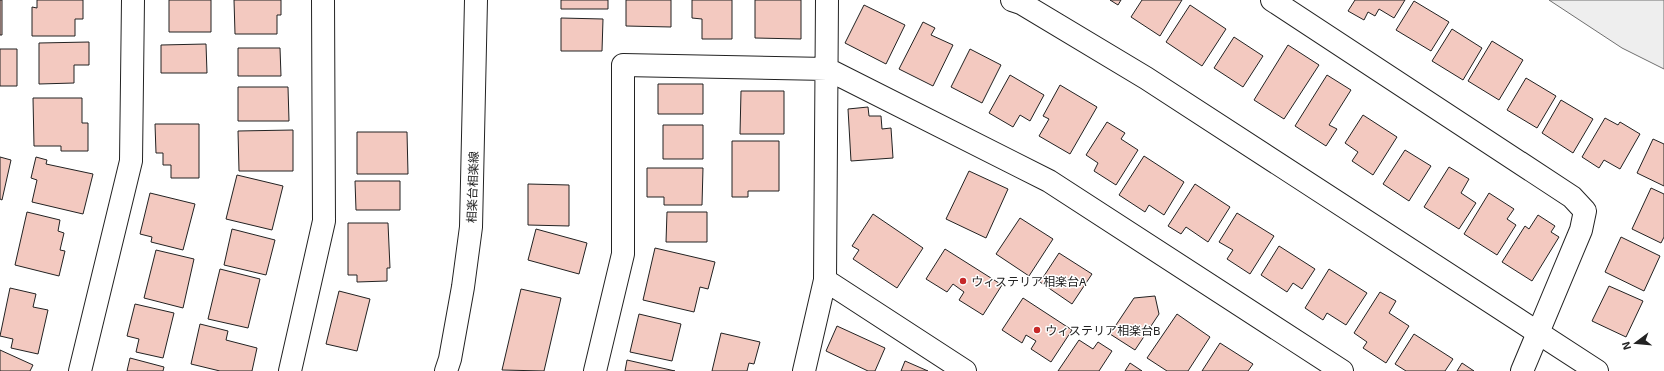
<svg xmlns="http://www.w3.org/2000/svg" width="1664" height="371" font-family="'Exo 2','Noto Sans JP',sans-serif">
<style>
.green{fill:#eee;stroke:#6f6f6f}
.building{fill:#f3c9c0;stroke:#222}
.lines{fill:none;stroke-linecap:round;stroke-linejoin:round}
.street-casing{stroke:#222;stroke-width:24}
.secondary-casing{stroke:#222;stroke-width:24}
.street{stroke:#fff;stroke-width:22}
.secondary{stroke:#fff;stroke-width:22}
.poi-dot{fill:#c62828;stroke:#fff;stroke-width:1.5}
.labels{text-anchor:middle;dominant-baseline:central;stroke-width:3;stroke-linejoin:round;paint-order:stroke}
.street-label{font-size:12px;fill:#222;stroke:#fff}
.poi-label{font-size:12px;fill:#222;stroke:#fff;text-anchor:start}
</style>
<rect width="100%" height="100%" fill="#fff"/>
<path class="green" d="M 1549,0 L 1664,0 L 1664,69 L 1622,48 Z"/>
<path class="building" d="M 0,0 L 2,0 L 2,35 L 0,35 Z
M 37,0 L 83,0 L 83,19 L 75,19 L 75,36 L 32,36 L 32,7 L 37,8 Z
M 169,0 L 211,0 L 211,32 L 169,32 Z
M 234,0 L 281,0 L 281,15 L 277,15 L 277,34 L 235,34 Z
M 561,0 L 608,0 L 608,9 L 561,9 Z
M 626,0 L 671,0 L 671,27 L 626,26 Z
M 692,0 L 732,0 L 732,39 L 702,39 L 702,19 L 692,18 Z
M 755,0 L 801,0 L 801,39 L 755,38 Z
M 1110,0 L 1121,0 L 1118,5 Z
M 1142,0 L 1182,0 L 1160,36 L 1131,17 Z
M 1355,0 L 1405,0 L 1394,18 L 1379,9 L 1375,16 L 1368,12 L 1364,20 L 1348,11 Z
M 1414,1 L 1449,22 L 1431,51 L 1396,30 Z
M 864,5 L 905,25 L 886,64 L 845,43 Z
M 1190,5 L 1226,29 L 1202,66 L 1166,42 Z
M 561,18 L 603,19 L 602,51 L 561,51 Z
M 923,22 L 935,28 L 931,35 L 953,45 L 933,86 L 899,69 Z
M 1452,29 L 1482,48 L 1463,80 L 1432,61 Z
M 1234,37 L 1263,56 L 1243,87 L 1214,68 Z
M 1492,41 L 1523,60 L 1499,100 L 1468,81 Z
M 89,42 L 89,65 L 74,65 L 74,83 L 39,84 L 39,43 Z
M 206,44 L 207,73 L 161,73 L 161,45 Z
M 1288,45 L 1319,65 L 1284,119 L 1254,100 Z
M 238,48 L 280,48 L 281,76 L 238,76 Z
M 0,49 L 17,49 L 17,86 L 0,86 Z
M 970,49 L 1001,65 L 982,103 L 951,87 Z
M 1010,75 L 1044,95 L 1030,121 L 1020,115 L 1013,127 L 989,113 Z
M 1327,75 L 1351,90 L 1329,125 L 1337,129 L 1326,146 L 1295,126 Z
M 1526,78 L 1556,96 L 1537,128 L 1507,110 Z
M 658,84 L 703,84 L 703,114 L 658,114 Z
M 1060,85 L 1097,107 L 1070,154 L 1039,136 L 1049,119 L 1043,116 Z
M 238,87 L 288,87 L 289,121 L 238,121 Z
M 741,91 L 784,91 L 784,134 L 740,134 Z
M 33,98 L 82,98 L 82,123 L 88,123 L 88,151 L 61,151 L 61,146 L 34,146 Z
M 1561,100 L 1593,119 L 1573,153 L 1542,133 Z
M 868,107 L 869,116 L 881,116 L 882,129 L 891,128 L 893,158 L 851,161 L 848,109 Z
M 1363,115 L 1397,137 L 1373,175 L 1352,161 L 1358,152 L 1345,143 Z
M 1605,118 L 1618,125 L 1620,122 L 1640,134 L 1620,169 L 1604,160 L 1599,168 L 1582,157 Z
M 1107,122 L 1125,133 L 1121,139 L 1138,150 L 1116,185 L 1094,171 L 1098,163 L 1086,155 Z
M 155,124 L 199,124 L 199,178 L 171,178 L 171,165 L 163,165 L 163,153 L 156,153 Z
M 663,125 L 703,125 L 703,159 L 663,159 Z
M 293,130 L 293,171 L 239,171 L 238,131 Z
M 357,132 L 407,132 L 408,174 L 357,174 Z
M 1653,139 L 1664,144 L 1664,186 L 1637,173 Z
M 732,141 L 779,141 L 779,191 L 748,191 L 748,197 L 732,197 Z
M 1405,150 L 1431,166 L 1409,201 L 1383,184 Z
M 1144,156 L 1184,182 L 1164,215 L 1149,205 L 1145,212 L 1119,195 Z
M 0,157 L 11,160 L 2,200 L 0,199 Z
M 36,157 L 47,160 L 46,164 L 93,174 L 83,214 L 32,202 L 37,180 L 31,178 Z
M 1449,167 L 1469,179 L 1461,193 L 1476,203 L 1459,229 L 1424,207 Z
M 647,168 L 703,168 L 702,205 L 664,205 L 664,197 L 647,197 Z
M 969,171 L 1008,189 L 986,238 L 946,219 Z
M 237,175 L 283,186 L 272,230 L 226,219 Z
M 355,181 L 400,181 L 400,210 L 356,210 Z
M 528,184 L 569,185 L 569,226 L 528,225 Z
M 1195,184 L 1230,207 L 1208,242 L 1186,227 L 1181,234 L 1168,226 Z
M 1651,188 L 1664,194 L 1664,237 L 1661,243 L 1632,229 Z
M 150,193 L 195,204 L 183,250 L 151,242 L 152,237 L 140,234 Z
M 1489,193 L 1514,209 L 1507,219 L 1516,225 L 1497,255 L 1464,234 Z
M 27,212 L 60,220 L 58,231 L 64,233 L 60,250 L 65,251 L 59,276 L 15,265 Z
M 667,212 L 707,212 L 707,242 L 666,242 Z
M 1237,213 L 1274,236 L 1250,274 L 1227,259 L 1233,250 L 1219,242 Z
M 873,214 L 923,248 L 897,288 L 853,259 L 859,250 L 852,246 Z
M 1538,215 L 1555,226 L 1551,232 L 1559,237 L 1532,281 L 1502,262 L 1525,226 L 1529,229 Z
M 1020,218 L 1053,239 L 1029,276 L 996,254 Z
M 348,223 L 388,223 L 390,268 L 387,268 L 387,281 L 357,282 L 357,275 L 348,275 Z
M 232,229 L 275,240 L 266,275 L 224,265 Z
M 536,229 L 587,243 L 579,274 L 528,260 Z
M 1621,237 L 1660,256 L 1644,291 L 1605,272 Z
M 1279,246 L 1315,269 L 1302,289 L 1293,283 L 1287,292 L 1261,275 Z
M 655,248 L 715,262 L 708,289 L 700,287 L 694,312 L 643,300 Z
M 945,249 L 1002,285 L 983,315 L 959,300 L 964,292 L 953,284 L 947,292 L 926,279 Z
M 156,250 L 194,259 L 183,308 L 144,298 Z
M 1059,253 L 1092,274 L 1072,304 L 1040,282 Z
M 220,269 L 260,279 L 248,328 L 208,319 Z
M 1329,269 L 1367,293 L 1346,325 L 1327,313 L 1323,320 L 1305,308 Z
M 1609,286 L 1643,301 L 1626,337 L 1592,321 Z
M 10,288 L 36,294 L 33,307 L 48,310 L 38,354 L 11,348 L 13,339 L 0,336 Z
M 521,289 L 561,298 L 544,371 L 502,370 Z
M 339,291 L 370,299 L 357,351 L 326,344 Z
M 1380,292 L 1396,301 L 1389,313 L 1409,326 L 1386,363 L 1363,348 L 1367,342 L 1354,333 Z
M 1155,296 L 1159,314 L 1135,350 L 1110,334 L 1134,298 Z
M 1023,298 L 1072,330 L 1051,362 L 1031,349 L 1036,341 L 1026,335 L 1022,343 L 1002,330 Z
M 135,304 L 174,313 L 163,358 L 136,352 L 139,339 L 127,336 Z
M 639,314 L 681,324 L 672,361 L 630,352 Z
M 1177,314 L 1210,337 L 1188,371 L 1167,371 L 1147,358 Z
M 200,324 L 228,331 L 226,340 L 257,348 L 252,371 L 220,371 L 191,364 Z
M 837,326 L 885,348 L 875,371 L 868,371 L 826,351 Z
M 721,333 L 760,342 L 754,364 L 749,363 L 747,371 L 712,371 Z
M 1414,334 L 1453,359 L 1445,371 L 1406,371 L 1395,364 Z
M 1079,340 L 1093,349 L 1098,342 L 1112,351 L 1099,371 L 1058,371 Z
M 1220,343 L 1253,364 L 1248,371 L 1202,371 Z
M 0,350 L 33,365 L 30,371 L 0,371 Z
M 130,358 L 164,367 L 163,371 L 127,371 Z
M 627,360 L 675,371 L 625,371 Z
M 905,361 L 928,371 L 901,371 Z
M 1130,363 L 1142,371 L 1125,371 Z
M 1462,363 L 1474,371 L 1457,371 Z"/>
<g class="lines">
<defs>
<path id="street" d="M 1272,0 L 1572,197 L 1585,211 L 1581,230 L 1522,371
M 825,280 L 965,371
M 80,371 L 131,161 L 133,0
M 290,371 L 324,221 L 323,0
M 595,371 L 623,254 L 623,65 L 827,69 L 1049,181 L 1342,371
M 804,371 L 825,280 L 827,0"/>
<path id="secondary" d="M 1012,0 L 1021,3 L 1146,78 L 1597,371
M 446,371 L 450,359 L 463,287 L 471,227 L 476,0"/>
</defs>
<use href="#street" class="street-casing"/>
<use href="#secondary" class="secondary-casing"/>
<use href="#street" class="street"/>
<use href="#secondary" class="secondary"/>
</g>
<g class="poi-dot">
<circle cx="963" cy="281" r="4"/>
<circle cx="1037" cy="330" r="4"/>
</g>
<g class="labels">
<g class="street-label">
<text transform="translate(472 187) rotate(-88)">相楽台相楽線</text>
</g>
<g class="poi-label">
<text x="971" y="281">ウィステリア相楽台A</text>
<text x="1045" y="330">ウィステリア相楽台B</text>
</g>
</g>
<g transform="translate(1636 343) rotate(254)" stroke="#ffffff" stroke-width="3" paint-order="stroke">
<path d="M0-3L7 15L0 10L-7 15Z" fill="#222222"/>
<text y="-6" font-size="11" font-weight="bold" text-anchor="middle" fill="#222222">N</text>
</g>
</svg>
